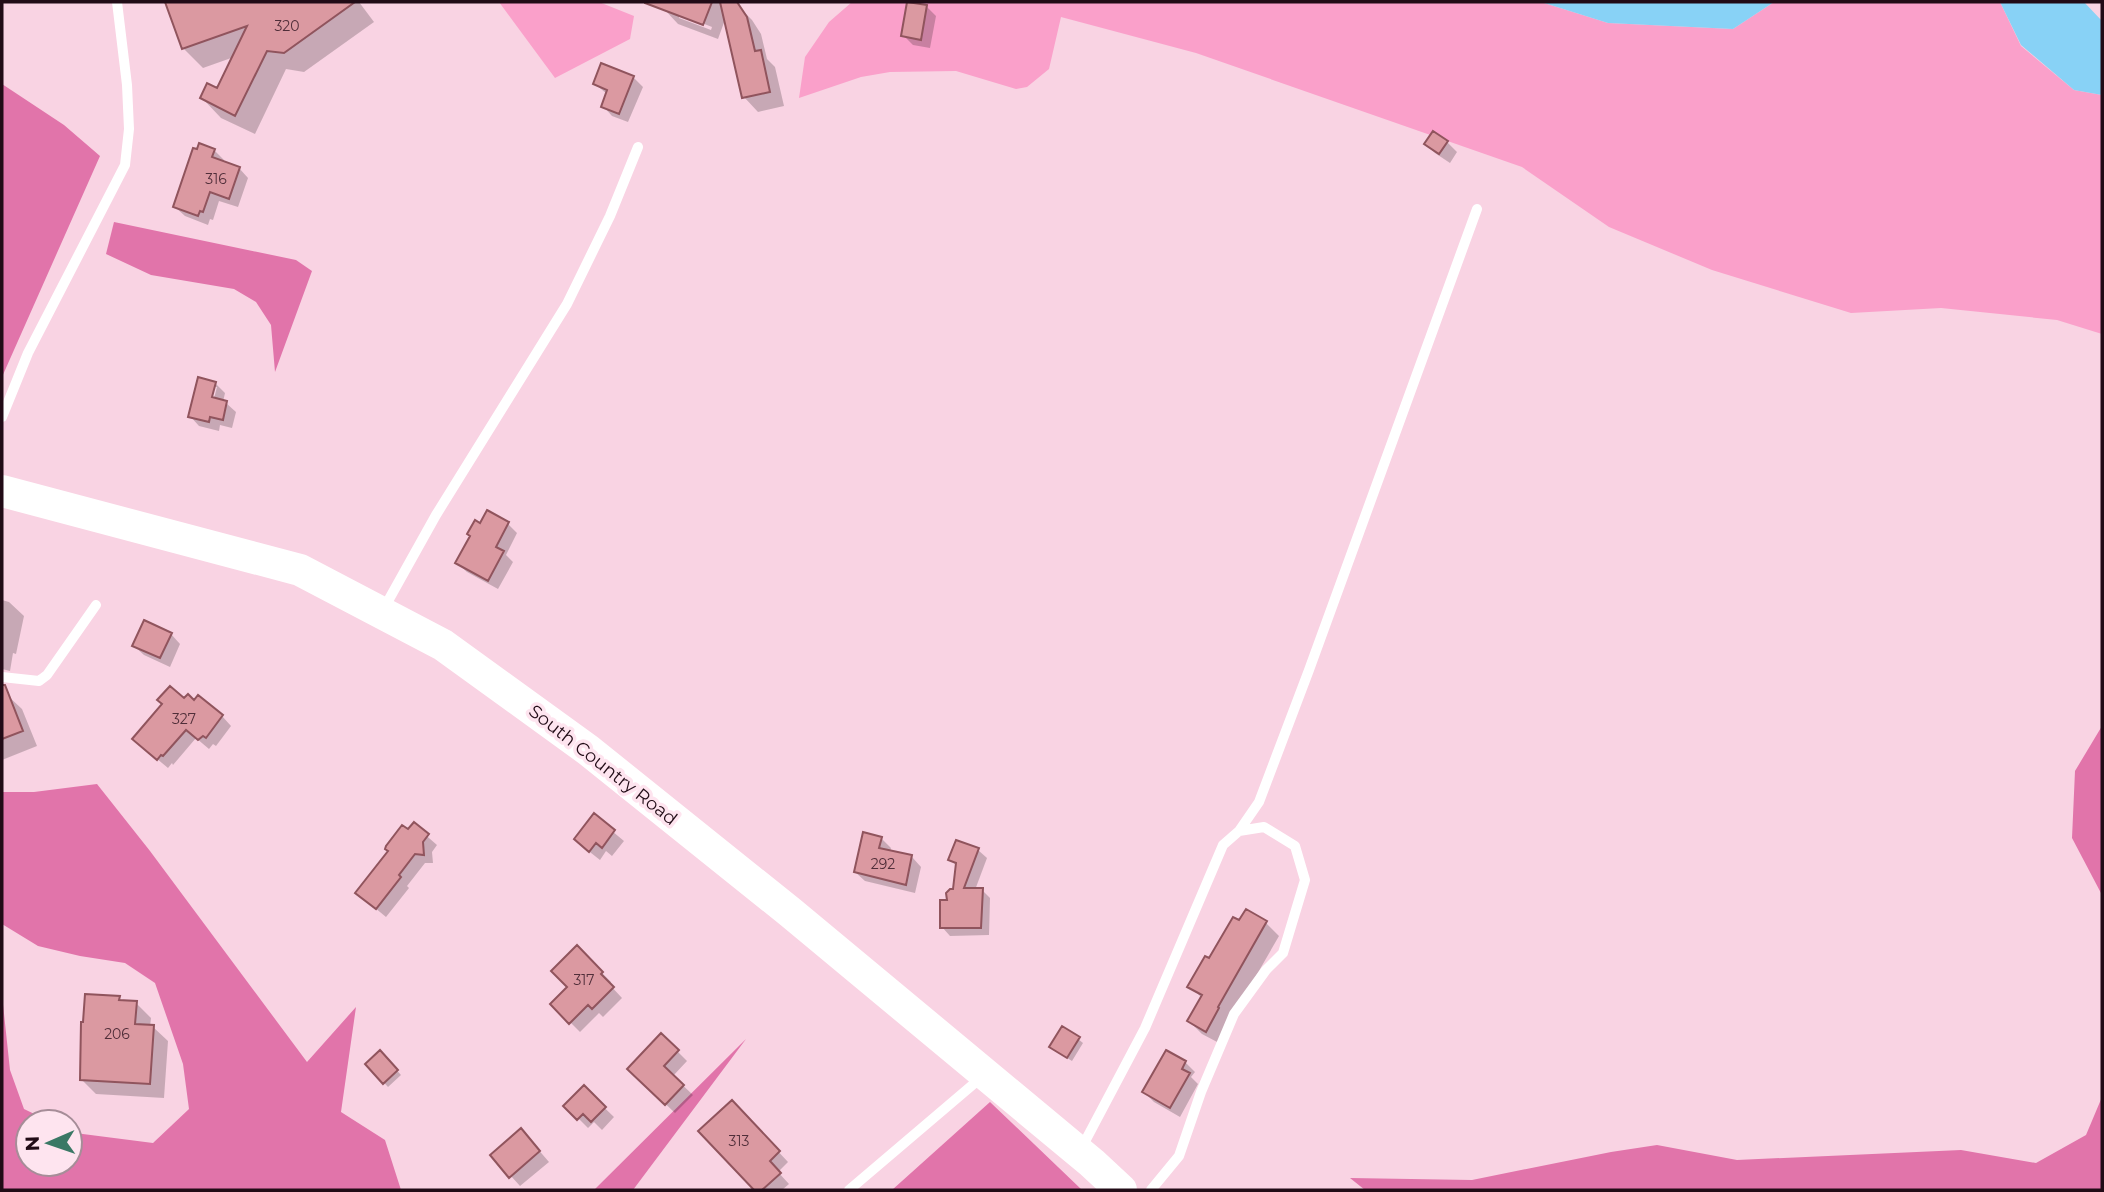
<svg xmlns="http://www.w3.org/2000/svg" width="2104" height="1192" font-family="Montserrat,sans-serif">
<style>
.green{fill:#faa0ca}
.forest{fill:#e174aa}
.water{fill:#88d2f6}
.shadow{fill:#0003;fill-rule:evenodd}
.building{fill:#db99a1;stroke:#90545d;stroke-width:2}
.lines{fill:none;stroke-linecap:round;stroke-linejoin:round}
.lane{stroke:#fff;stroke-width:10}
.secondary{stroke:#fff;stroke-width:32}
.labels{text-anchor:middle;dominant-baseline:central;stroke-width:7;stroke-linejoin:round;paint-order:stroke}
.number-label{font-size:14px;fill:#502e39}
.street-label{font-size:18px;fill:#210b16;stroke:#fee4ef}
</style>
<rect width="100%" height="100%" fill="#f9d3e3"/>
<path class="green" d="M 499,2 L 599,2 L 634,16 L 630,39 L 555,78 Z
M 852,2 L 1541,2 L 1608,23 L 1733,29 L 1774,2 L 2000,2 L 2021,46 L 2074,90 L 2102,95 L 2102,334 L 2057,320 L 1941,308 L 1851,313 L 1712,270 L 1609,227 L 1522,167 L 1196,53 L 1061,17 L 1049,69 L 1027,87 L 1016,89 L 956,71 L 890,72 L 861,77 L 799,98 L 805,57 L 829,22 Z"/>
<path class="forest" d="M 2,84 L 64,125 L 100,156 L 2,377 Z
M 114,222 L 296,260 L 312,271 L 275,372 L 271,325 L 256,302 L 234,289 L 151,275 L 106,254 Z
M 2102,726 L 2102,895 L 2072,838 L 2075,771 Z
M 97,784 L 150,851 L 307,1062 L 356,1007 L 341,1112 L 385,1140 L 401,1190 L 2,1190 L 2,995 L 10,1070 L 24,1109 L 51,1122 L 28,1122 L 28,1164 L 70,1164 L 70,1131 L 75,1133 L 153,1143 L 189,1109 L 183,1064 L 155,983 L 125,963 L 80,956 L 38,946 L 2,924 L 2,792 L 34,792 Z
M 746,1039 L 633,1190 L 594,1190 Z
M 2102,1097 L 2102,1190 L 1365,1190 L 1350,1178 L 1472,1180 L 1611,1152 L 1657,1145 L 1737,1160 L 1961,1150 L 2036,1163 L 2086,1135 Z
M 990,1102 L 1082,1190 L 892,1190 Z"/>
<path class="water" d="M 1541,2 L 1774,2 L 1733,29 L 1608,23 Z
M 2000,2 L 2084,2 L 2102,21 L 2102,95 L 2074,90 L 2021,45 Z"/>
<path class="shadow" d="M 167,2 L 359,2 L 374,22 L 304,72 L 286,69 L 255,134 L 221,118 L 202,98 L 218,90 L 234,57 L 203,68 L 183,48 Z
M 667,2 L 719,2 L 723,5 L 722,2 L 729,2 L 736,4 L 752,20 L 761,34 L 767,59 L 775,67 L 784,106 L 758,112 L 744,97 L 726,17 L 718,39 L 678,24 L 664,9 ZM 679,14 L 712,27 L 711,30 L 679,18 Z
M 927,7 L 936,16 L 930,48 L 913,45 L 903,35 Z
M 633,77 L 643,87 L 628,122 L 612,116 L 603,106 L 607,94 L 595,84 Z
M 1447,142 L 1457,152 L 1450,163 L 1435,153 L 1426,144 Z
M 214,150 L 224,160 L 223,163 L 239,168 L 248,178 L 238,207 L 219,201 L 213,220 L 210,219 L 208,225 L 185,216 L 175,207 Z
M 215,383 L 225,393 L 223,402 L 226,403 L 236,412 L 232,428 L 220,425 L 219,431 L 199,426 L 190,416 ZM 213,387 L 217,387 L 212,406 L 208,405 Z
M 508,524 L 517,533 L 506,555 L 513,562 L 498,589 L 467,572 L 457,563 L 472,536 L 481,525 Z
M 2,600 L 9,602 L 24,616 L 16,654 L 13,653 L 10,671 L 2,669 Z
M 171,634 L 180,644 L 170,667 L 144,655 L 134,646 Z
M 7,695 L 22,709 L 37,746 L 2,760 L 2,697 Z
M 185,701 L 194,702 L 222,716 L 231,726 L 216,746 L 213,744 L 209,749 L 196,738 L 173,765 L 172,763 L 168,768 L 144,748 Z
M 594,816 L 624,841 L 612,856 L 606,851 L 600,860 L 586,849 Z
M 414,825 L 437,845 L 432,852 L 433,863 L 425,863 L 407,886 L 409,888 L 386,917 L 357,893 Z
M 881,838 L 891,848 L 890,852 L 912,857 L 921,867 L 915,893 L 865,881 L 855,872 Z
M 957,842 L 978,850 L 987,858 L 975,890 L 982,890 L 990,898 L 989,935 L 950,936 L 942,927 L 949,902 L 955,890 L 957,866 L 951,860 Z
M 1240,923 L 1266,923 L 1279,936 L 1230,1021 L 1219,1043 L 1202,1034 L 1189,1021 L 1202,998 L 1190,986 Z
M 577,948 L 611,982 L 609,984 L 622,998 L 603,1017 L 599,1013 L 580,1032 L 552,1004 L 569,987 Z
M 119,998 L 123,1002 L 136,1003 L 151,1018 L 150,1027 L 153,1027 L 168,1041 L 164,1098 L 96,1094 L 81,1079 Z
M 661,1035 L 687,1061 L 673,1076 L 693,1095 L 675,1113 L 629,1069 Z
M 1078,1039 L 1083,1043 L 1072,1061 L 1056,1051 Z
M 380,1052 L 401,1075 L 388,1087 L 367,1064 Z
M 1185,1062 L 1195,1072 L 1191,1077 L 1198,1084 L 1180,1117 L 1154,1102 L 1144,1092 Z
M 584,1088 L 614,1117 L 602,1130 L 594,1122 L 588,1128 L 566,1106 Z
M 741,1112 L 788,1162 L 778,1172 L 789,1184 L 782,1190 L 756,1190 L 701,1132 Z
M 530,1140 L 549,1162 L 520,1186 L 492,1155 Z"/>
<path class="building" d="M 165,2 L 355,2 L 284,53 L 267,51 L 235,116 L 200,98 L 207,83 L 217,88 L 247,26 L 182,49 Z
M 645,2 L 712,2 L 703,25 L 645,3 Z
M 720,2 L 737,2 L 747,17 L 755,51 L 761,50 L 770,92 L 742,98 Z
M 907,2 L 927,5 L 921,40 L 901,36 Z
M 601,63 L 634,76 L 619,114 L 601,107 L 607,90 L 593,84 Z
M 1433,131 L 1448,141 L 1439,154 L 1424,144 Z
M 199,143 L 215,149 L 212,157 L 240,167 L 229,199 L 210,192 L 203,212 L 200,211 L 198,216 L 173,207 L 193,148 L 197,149 Z
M 198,377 L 216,382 L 212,397 L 227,401 L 223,420 L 210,417 L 209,422 L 188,417 Z
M 487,510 L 509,522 L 496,547 L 504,551 L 488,581 L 455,563 L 470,536 L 467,534 L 475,520 L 480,523 Z
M 144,620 L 172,633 L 160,658 L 132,646 Z
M 2,685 L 5,685 L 23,731 L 2,739 Z
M 170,686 L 184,698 L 188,694 L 194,700 L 198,695 L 223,715 L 206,738 L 203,736 L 198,740 L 186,730 L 163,756 L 161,755 L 157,760 L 132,739 L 162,704 L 157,700 Z
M 594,813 L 615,830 L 602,848 L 596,843 L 589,852 L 574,839 Z
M 414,822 L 429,834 L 423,842 L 424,855 L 415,854 L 399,875 L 401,877 L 376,909 L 355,893 L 388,851 L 385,849 L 386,846 L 402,825 L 408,829 Z
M 863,832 L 882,837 L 879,848 L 912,855 L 906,885 L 854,872 Z
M 956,840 L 979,848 L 964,888 L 983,888 L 981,928 L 940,928 L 940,900 L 947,900 L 946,893 L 950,889 L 953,889 L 956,863 L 948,860 Z
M 1246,909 L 1267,921 L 1218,1007 L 1219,1008 L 1206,1032 L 1187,1021 L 1202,995 L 1187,987 L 1205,956 L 1209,958 L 1233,917 L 1239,920 Z
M 577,945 L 603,972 L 601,974 L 614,987 L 592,1009 L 588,1005 L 569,1024 L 550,1004 L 567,987 L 551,971 Z
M 85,994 L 120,996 L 119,1000 L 137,1001 L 135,1024 L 154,1025 L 150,1084 L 80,1080 L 81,1022 L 83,1022 Z
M 1062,1026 L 1080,1037 L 1067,1058 L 1049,1047 Z
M 661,1033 L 679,1050 L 664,1066 L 684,1085 L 665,1105 L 627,1069 Z
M 380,1050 L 398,1070 L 383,1084 L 365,1064 Z
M 1166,1050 L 1186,1061 L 1182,1069 L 1190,1073 L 1170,1108 L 1142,1092 Z
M 584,1085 L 606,1107 L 591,1122 L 583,1114 L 577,1120 L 563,1106 Z
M 732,1100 L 780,1151 L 770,1161 L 781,1173 L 762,1190 L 754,1190 L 698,1131 Z
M 521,1128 L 540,1151 L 509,1178 L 490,1155 Z"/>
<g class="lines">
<path class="lane" d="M 2,417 L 28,353 L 125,165 L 129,129 L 127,85 L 117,2
M 383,610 L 436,515 L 567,304 L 610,216 L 638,147
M 2,677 L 39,681 L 47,675 L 96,605
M 1239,831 L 1259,802 L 1309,670 L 1477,209
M 1081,1149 L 1145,1028 L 1223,845 L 1239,831 L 1264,827 L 1295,846 L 1305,880 L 1283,953 L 1266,970 L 1234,1014 L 1201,1092 L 1179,1156 L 1151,1190
M 849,1190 L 983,1076"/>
<path class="secondary" d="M 2,491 L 300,570 L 443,645 L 588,750 L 790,912 L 1092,1163 L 1121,1190"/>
</g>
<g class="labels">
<g class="number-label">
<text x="287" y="26">320</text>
<text x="216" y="179">316</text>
<text x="184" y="719">327</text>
<text x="883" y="864">292</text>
<text x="584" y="980">317</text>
<text x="117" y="1034">206</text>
<text x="739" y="1141">313</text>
</g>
<g class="street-label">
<text transform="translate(603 765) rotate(38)">South Country Road</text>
</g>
</g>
<rect width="2104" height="1192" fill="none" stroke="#210b16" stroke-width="7"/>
<g transform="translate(49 1143) rotate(268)"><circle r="33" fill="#fee4ef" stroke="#a68d98" stroke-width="2"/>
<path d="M0-5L12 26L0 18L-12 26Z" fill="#3a7865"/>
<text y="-10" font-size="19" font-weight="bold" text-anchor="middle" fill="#210b16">N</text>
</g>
</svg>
